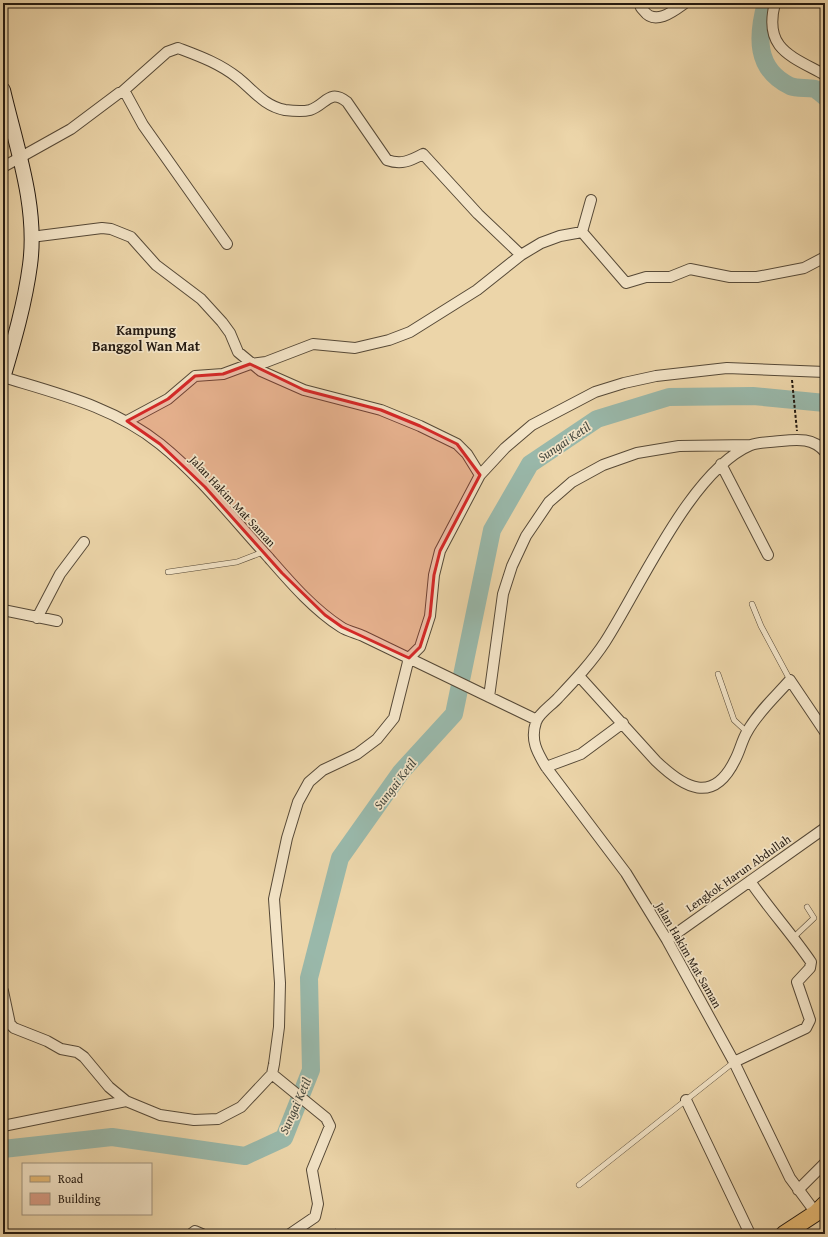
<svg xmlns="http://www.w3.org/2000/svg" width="828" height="1237" font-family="'Gentium Book Plus',serif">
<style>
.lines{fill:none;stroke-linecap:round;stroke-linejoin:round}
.river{stroke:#99b8aa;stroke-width:18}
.building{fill:#d79c85;stroke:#241a11}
.lane-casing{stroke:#564937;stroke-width:6}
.street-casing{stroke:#564937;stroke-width:12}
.secondary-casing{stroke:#241a11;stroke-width:16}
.primary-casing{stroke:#241a11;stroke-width:18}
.path{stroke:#241a11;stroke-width:2;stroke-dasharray:3 2;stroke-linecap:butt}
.lane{stroke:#f3e4c7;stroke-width:5}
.street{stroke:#f3e4c7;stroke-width:10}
.secondary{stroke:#f3e4c7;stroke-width:14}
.primary{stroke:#e6ba74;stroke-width:16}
.marked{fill:#d62828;fill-opacity:0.2;stroke:#d62828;stroke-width:3;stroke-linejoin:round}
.labels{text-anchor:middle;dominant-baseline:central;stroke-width:3.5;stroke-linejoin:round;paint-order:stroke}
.street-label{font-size:12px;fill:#241a11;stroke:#f3e4c7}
.water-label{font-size:13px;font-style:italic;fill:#47493f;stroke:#f3e4c7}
.quarter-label{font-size:14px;font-weight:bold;fill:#241a11;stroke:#f3e4c7}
</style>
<rect width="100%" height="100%" fill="#ecd5a9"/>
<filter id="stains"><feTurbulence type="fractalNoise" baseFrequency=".005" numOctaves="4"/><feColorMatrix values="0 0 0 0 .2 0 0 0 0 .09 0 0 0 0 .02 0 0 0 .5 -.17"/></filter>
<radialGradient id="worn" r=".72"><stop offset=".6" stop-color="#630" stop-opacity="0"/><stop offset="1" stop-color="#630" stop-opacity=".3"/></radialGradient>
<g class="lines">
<path class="river" d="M 766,3 C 757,36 755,69 790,86 C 798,89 807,87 815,89 C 818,91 822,94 825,97
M 3,1149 L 112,1137 L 245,1156 L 284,1138 L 311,1070 L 309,978 L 340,858 L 401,772 L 454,714 L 492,530 L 530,464 L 597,419 L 669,397 L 753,396 L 825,403"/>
</g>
<path class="building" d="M 336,1229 L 339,1234 L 328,1234 Z"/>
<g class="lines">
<defs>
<path id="lane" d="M 168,572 L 237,562 L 263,552
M 752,604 L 761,626 L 790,680
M 718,674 L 734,720 L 747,732
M 794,937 L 814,918 L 807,907
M 579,1185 L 734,1062"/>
<path id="street" d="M 640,3 C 640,7 641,8 644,11 C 655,26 674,11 685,3
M 775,3 C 763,49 791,56 825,75
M 122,92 L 167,52 L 178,48 C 199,56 219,63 238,78 C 253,90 264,106 285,110 C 293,111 302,112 310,110 C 326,105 329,88 347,102 L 387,160 C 401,165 410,161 423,154 L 478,214 L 521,255
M 3,167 L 71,129 L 119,93 L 125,92 L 143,125 L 227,244
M 582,232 L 626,283 L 646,277 L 670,277 L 690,269 L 730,277 L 757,277 L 804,268 L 825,257
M 31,237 L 102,228 L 111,229 L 131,237 L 156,265 L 201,299 L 222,322 L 230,333 L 238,352 L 261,371 L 304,390 L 381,410 L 420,426 L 457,444 L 467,454 L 480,475
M 3,377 C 59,394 114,407 160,444 C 201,477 234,520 269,558 C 290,582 313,609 341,627 C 347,631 356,633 363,636 L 537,720
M 127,421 L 168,399 L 195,376 L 223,374 L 250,364 L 266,362 L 313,344 L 355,348 L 389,340 L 410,332 L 477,290 L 521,255 L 541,243 L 560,236 L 582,232 L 591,200
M 721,464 L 768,555
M 3,610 L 57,621
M 37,618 L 60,574 L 84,542
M 579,676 L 656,761 C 684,788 713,805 735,760 C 740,751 742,740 747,732 C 758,712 776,696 790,680 L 825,732
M 489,697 L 503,594 L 512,566 L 526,536 L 549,502 L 572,482 L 603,465 L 637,453 L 679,446 L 751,445
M 546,767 L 581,754 L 623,723
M 667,940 L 825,828
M 3,991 L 10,1024 L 14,1028 L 47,1041 L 61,1049 L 77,1052 L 84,1057 L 109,1087 L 126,1101 L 160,1115 L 194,1120 L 218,1119 L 241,1107 L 272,1074 L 274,1064 L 279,1027 L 280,983 L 274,899 L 287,838 L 298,802 L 309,782 L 323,770 L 357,754 L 377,739 L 394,718 L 409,658 L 420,647 L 430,616 L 434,575 L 440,551 L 480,475 L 505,448 L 532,425 L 595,392 L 624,383 L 656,376 L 727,368 L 825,372
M 734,1062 L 806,1028 L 810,1020 L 797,982 L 810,968 L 811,962 C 792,934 769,909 750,881
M 272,1074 L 326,1118 L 330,1126 L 312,1170 L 318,1204 L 315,1217 L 290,1234
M 686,1100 L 750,1234
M 3,1126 L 126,1101
M 798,1190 L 825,1163
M 816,1213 L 790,1178 L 734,1062 L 667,940 L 626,873 L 546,767 C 537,752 530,740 536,722 C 539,713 552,705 558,698 C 575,680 592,662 605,642 C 640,588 691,470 751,445 C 760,442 772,442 781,441 C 798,439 814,438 825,452
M 191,1234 L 195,1231 L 202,1234"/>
<path id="secondary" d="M 3,90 C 16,146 38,206 30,265 C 25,303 14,341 3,378"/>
<path id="primary" d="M 784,1234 L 816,1213 L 825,1204"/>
</defs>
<use href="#lane" class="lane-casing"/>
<use href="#street" class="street-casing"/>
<use href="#secondary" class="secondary-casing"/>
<use href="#primary" class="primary-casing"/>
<path class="path" d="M 792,380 L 797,431"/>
<use href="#lane" class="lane"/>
<use href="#street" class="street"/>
<use href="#secondary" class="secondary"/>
<use href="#primary" class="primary"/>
</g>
<path class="marked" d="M 250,364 L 304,390 L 381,410 L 420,426 L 457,444 L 480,475 L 440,551 L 434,575 L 430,616 L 420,647 L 409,658 L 342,627 L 325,615 L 282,573 L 205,487 L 160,444 L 127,421 L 168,399 L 195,376 L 223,374 Z"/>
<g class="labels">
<g class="street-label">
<text transform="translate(233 501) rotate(47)">Jalan Hakim Mat Saman</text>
<text transform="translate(738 873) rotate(-35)">Lengkok Harun Abdullah</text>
<text transform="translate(689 955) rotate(60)">Jalan Hakim Mat Saman</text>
</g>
<g class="water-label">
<text transform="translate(564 442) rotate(-34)">Sungai Ketil</text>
<text transform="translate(395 784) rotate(-52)">Sungai Ketil</text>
<text transform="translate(295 1106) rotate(-66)">Sungai Ketil</text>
</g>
<g class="quarter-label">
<text x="146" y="330">Kampung<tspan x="146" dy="16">Banggol Wan Mat</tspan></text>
</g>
</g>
<rect width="828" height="1237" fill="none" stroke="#ecd5a9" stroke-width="16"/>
<rect x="4" y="4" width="820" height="1229" fill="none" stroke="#241a11" stroke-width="2"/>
<rect x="8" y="8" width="812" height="1221" fill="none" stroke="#241a11"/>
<rect x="22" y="1163" width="130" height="52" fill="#f3e4c7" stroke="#a0937e"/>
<rect x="30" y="1176" width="20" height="6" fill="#e6ba74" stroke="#a0937e"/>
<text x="58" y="1183" font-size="12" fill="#241a11">Road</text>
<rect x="30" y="1193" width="20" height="12" fill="#d79c85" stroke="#a0937e"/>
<text x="58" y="1203" font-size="12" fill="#241a11">Building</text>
<rect width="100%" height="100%" filter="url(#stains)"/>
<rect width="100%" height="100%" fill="url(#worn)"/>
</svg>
